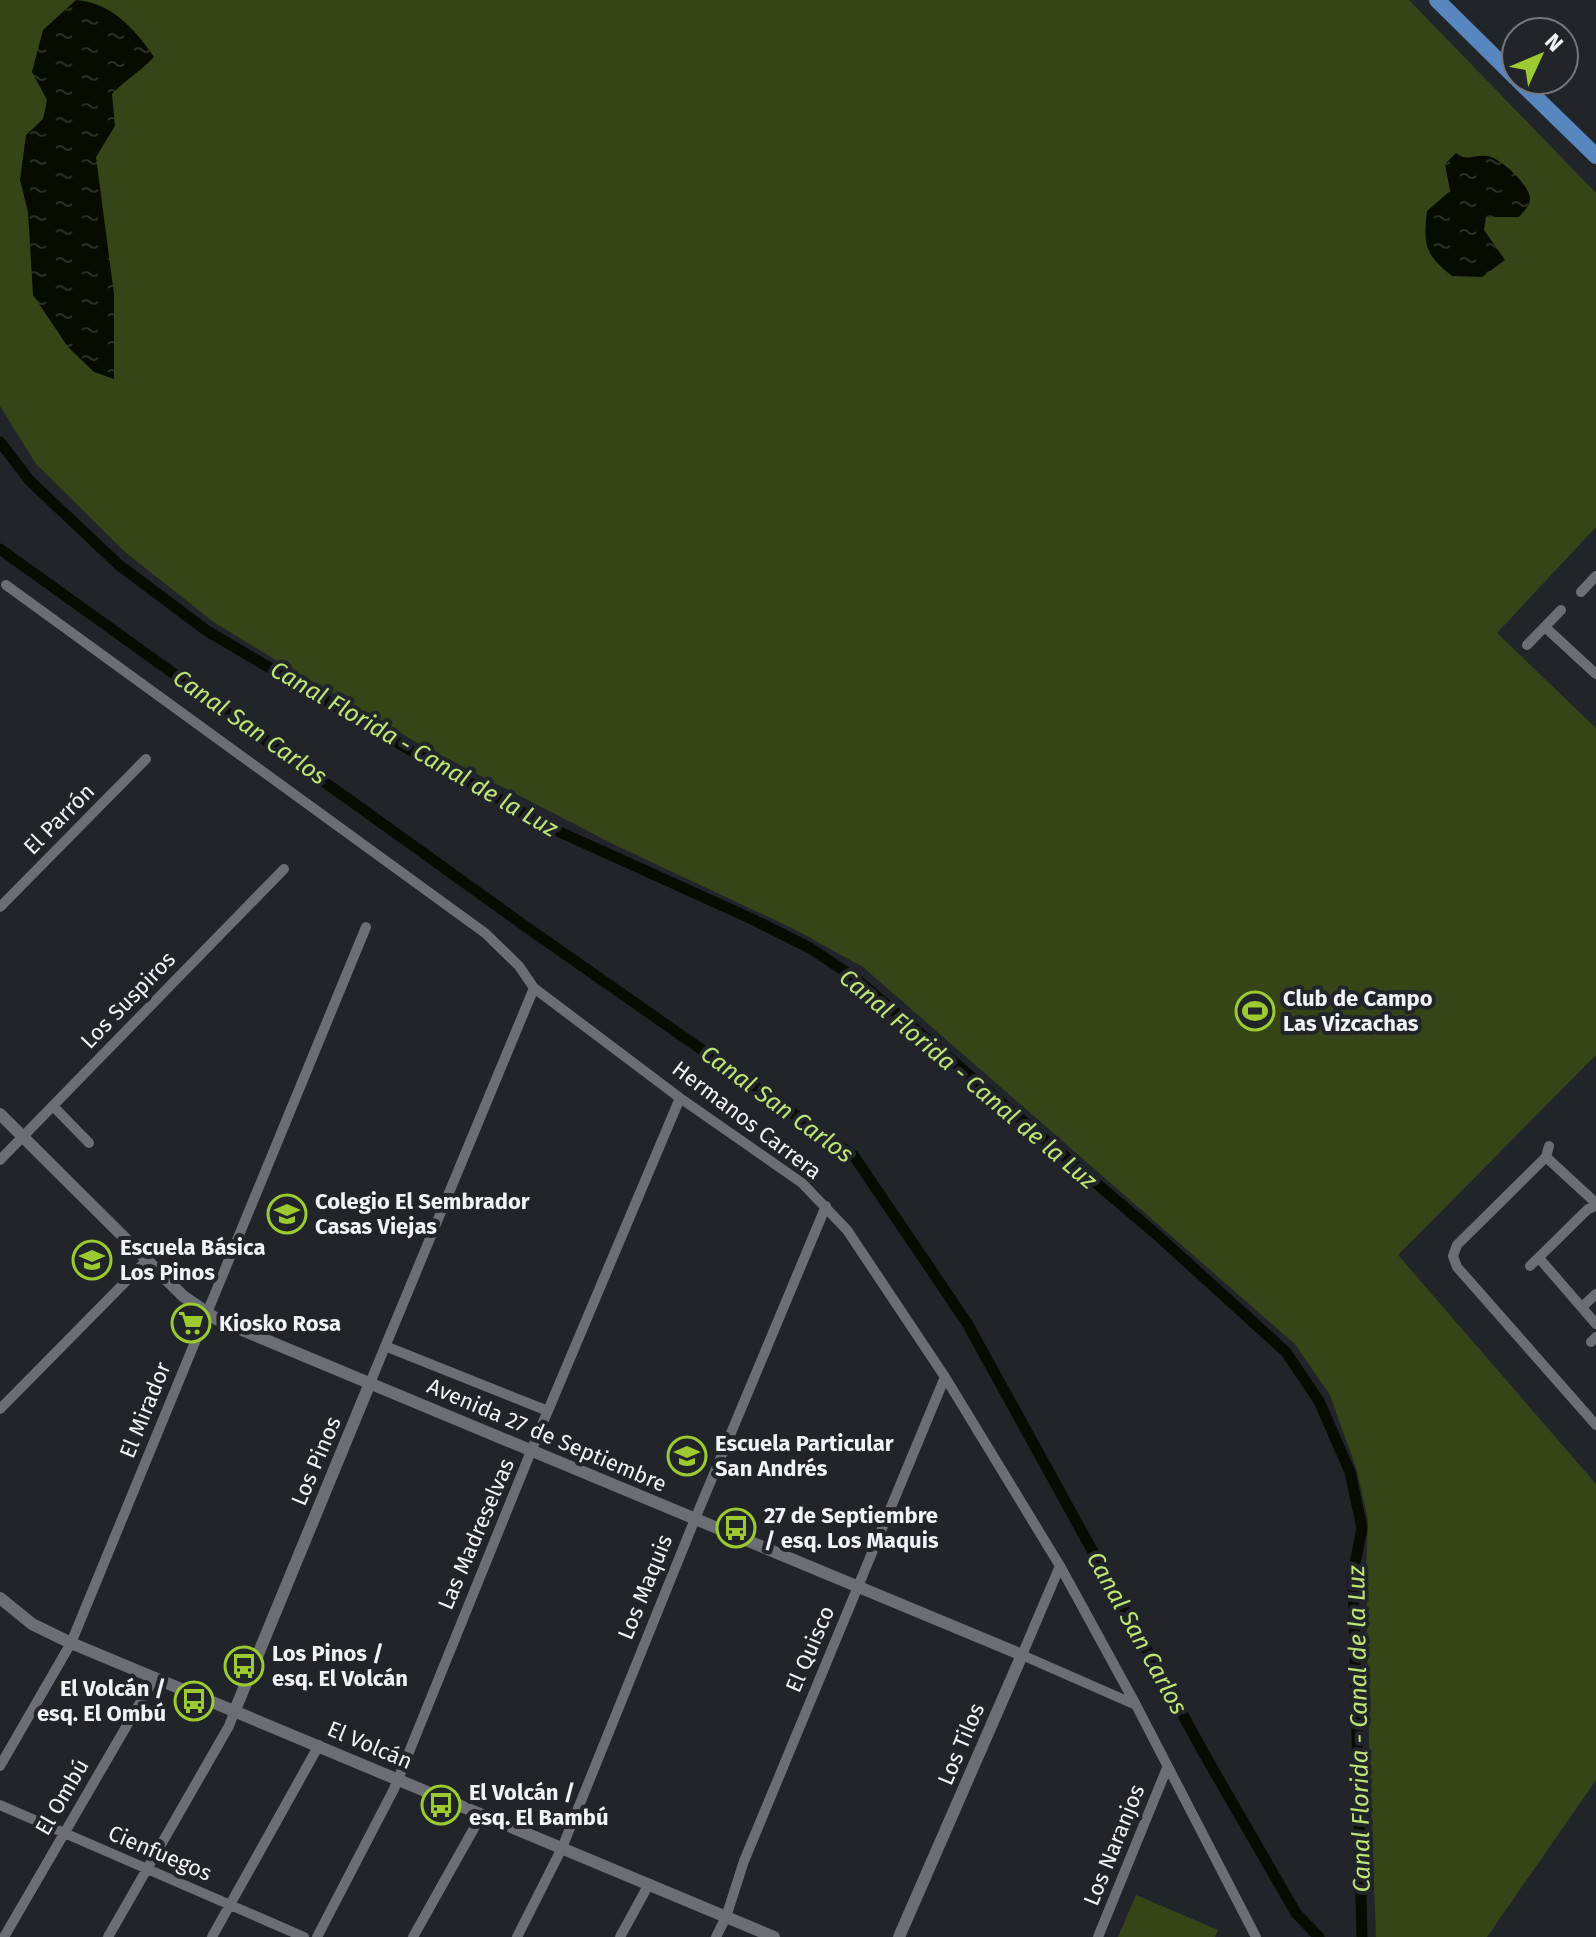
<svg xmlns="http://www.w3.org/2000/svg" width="1596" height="1937" font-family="'Fira Sans',sans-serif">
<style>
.green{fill:#364517}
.water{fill:url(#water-ripples)}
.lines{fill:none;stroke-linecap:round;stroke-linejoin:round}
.canal{stroke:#060c00;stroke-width:11}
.minor{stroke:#6b6f75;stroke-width:10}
.tertiary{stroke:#6b6f75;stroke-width:12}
.primary{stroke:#5886be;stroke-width:16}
.labels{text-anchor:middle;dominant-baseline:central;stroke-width:8;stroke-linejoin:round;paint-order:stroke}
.street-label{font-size:22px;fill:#f0f2f6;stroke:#21252a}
.poi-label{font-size:22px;font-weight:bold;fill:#f0f2f6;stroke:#21252a;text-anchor:start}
.water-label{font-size:24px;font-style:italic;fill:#bfe675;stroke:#21252a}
</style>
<defs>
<pattern id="water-ripples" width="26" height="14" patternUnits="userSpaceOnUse" patternTransform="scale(2)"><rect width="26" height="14" fill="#060c00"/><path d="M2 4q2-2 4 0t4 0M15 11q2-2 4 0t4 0" fill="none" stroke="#2b3026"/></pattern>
</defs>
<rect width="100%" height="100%" fill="#21252a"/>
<path class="green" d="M 0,0 L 1409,0 L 1596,193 L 1596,527 L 1497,633 L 1596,728 L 1596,1055 L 1398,1255 L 1596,1484 L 1596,1780 L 1487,1937 L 1376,1937 L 1369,1744 L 1366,1573 L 1368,1520 L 1357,1471 L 1330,1395 L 1295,1344 L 863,967 L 794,929 L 613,844 L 421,745 L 294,671 L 215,623 L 125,552 L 36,464 L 0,406 Z
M 1136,1895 L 1218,1930 L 1215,1937 L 1118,1937 Z"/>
<path class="water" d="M 76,0 C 111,2 136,30 154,57 C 140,72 126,79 112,94 L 115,126 L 96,157 L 114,294 L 114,379 L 94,372 L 68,347 L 33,295 L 28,212 L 20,180 L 26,135 L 43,119 L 47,100 L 32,72 L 43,30 Z
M 1456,153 C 1467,162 1474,154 1487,156 C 1500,157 1532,187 1530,200 C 1529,207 1523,212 1519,217 L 1486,217 L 1484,230 L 1505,260 L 1482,277 L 1452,276 C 1425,255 1423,244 1427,211 L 1450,191 L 1445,164 Z"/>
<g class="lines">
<path class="canal" d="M 0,442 L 30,481 L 119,565 L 207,631 L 417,754 L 551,828 L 752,919 L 810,948 L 855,978 L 1156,1234 L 1286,1352 L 1319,1401 L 1350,1472 L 1362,1528 L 1353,1574 L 1362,1937
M 0,549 L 532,931 L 854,1156 L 967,1323 L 1206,1757 L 1296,1913 L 1319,1937"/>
<path class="minor" d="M 6,585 L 485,933 L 519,966 L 534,988 L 680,1098 L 802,1183 L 847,1230 L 945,1377 L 1060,1566 L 1136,1705 L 1256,1937
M 1581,592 L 1596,576
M 1545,627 L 1596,674
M 1527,645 L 1561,610
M 0,907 L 146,759
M 53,1106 L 89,1143
M 1549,1146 L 1546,1157 L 1596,1203
M 1546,1157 L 1457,1245 L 1453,1256 L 1457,1267 L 1596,1425
M 0,1160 L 284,869
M 1539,1258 L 1596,1324
M 1530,1266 L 1588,1209 L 1596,1206
M 1582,1307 L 1596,1294
M 1591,1342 L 1596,1337
M 385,1346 L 548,1411
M 370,1383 L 534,988
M 0,1409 L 147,1260
M 1060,1566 L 1022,1655 L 1136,1705
M 0,1766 L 71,1643 L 366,927
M 0,1805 L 304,1937
M 4,1937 L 155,1677
M 108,1937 L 229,1726 L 235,1710
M 212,1937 L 319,1745
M 317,1937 L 394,1789 L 536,1439 L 680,1098
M 413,1937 L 482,1814
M 517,1937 L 562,1848 L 695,1519 L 826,1206
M 620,1937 L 649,1884
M 716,1937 L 726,1917 L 744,1861 L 945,1377
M 1098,1937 L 1167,1768"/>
<path class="tertiary" d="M 0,1114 L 183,1296 L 218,1320 L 1022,1655 L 899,1937
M 0,1598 L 32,1624 L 71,1643 L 774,1937
M 235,1710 L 370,1383"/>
<path class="primary" d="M 1437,0 L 1516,78
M 1518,80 L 1596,156"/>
</g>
<defs>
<symbol id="stadium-ring" viewBox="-11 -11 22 22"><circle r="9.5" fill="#21252a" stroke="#9dca30" stroke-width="1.5"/><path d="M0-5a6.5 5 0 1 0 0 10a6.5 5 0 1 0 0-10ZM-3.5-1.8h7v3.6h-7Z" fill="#9dca30"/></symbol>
<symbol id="school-ring" viewBox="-11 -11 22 22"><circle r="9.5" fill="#21252a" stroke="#9dca30" stroke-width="1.5"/><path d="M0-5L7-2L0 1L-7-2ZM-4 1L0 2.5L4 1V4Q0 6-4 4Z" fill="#9dca30"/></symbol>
<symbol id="supermarket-ring" viewBox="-11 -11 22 22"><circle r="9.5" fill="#21252a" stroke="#9dca30" stroke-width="1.5"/><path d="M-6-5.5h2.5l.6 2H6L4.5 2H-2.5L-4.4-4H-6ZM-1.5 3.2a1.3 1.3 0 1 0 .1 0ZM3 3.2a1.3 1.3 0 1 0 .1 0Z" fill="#9dca30"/></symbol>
<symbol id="bus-ring" viewBox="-11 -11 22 22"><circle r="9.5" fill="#21252a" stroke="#9dca30" stroke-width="1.5"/><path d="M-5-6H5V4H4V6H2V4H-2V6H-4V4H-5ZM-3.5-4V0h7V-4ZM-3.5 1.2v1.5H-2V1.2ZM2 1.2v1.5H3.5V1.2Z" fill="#9dca30"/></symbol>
</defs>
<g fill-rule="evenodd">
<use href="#stadium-ring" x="1233" y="989" width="44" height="44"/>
<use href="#school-ring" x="265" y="1192" width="44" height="44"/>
<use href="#school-ring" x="70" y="1238" width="44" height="44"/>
<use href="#supermarket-ring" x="169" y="1301" width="44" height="44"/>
<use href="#school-ring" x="665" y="1434" width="44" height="44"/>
<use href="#bus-ring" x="714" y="1506" width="44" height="44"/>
<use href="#bus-ring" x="222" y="1644" width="44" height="44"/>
<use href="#bus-ring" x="172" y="1679" width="44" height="44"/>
<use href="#bus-ring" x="419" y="1783" width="44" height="44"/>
</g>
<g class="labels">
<g class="street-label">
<text transform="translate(59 819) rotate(-45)">El Parrón</text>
<text transform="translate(128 1000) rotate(-46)">Los Suspiros</text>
<text transform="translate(747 1120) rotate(37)">Hermanos Carrera</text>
<text transform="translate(145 1410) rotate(-68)">El Mirador</text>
<text transform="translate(547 1435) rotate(23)">Avenida 27 de Septiembre</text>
<text transform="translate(316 1461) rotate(-67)">Los Pinos</text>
<text transform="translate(476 1534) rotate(-67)">Las Madreselvas</text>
<text transform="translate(645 1587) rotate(-68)">Los Maquis</text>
<text transform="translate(810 1649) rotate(-67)">El Quisco</text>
<text transform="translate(961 1744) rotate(-67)">Los Tilos</text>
<text transform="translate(370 1745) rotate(23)">El Volcán</text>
<text transform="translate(62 1797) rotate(-60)">El Ombú</text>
<text transform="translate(1114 1845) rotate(-68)">Los Naranjos</text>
<text transform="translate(160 1853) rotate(23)">Cienfuegos</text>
</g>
<g class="poi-label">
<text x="1283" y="998">Club de Campo<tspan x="1283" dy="25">Las Vizcachas</tspan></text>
<text x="315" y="1201">Colegio El Sembrador<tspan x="315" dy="25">Casas Viejas</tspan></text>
<text x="120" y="1247">Escuela Básica<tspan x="120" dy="25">Los Pinos</tspan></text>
<text x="219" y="1323">Kiosko Rosa</text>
<text x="715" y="1443">Escuela Particular<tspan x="715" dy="25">San Andrés</tspan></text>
<text x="764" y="1515">27 de Septiembre<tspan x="764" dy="25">/ esq. Los Maquis</tspan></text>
<text x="272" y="1653">Los Pinos /<tspan x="272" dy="25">esq. El Volcán</tspan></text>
<text x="166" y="1688" text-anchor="end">El Volcán /<tspan x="166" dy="25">esq. El Ombú</tspan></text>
<text x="469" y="1792">El Volcán /<tspan x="469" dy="25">esq. El Bambú</tspan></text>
</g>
<g class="water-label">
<text transform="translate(250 727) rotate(35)">Canal San Carlos</text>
<text transform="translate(414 749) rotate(30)">Canal Florida - Canal de la Luz</text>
<text transform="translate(968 1079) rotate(40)">Canal Florida - Canal de la Luz</text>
<text transform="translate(777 1104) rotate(36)">Canal San Carlos</text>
<text transform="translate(1137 1633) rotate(61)">Canal San Carlos</text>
<text transform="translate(1359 1729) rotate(-91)">Canal Florida - Canal de la Luz</text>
</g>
</g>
<g transform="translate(1540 56) rotate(46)"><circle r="38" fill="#21252a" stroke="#74777c" stroke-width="2"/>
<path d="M0-6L14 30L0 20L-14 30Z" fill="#9dca30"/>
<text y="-12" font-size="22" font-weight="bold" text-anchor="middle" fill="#f0f2f6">N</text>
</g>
</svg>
